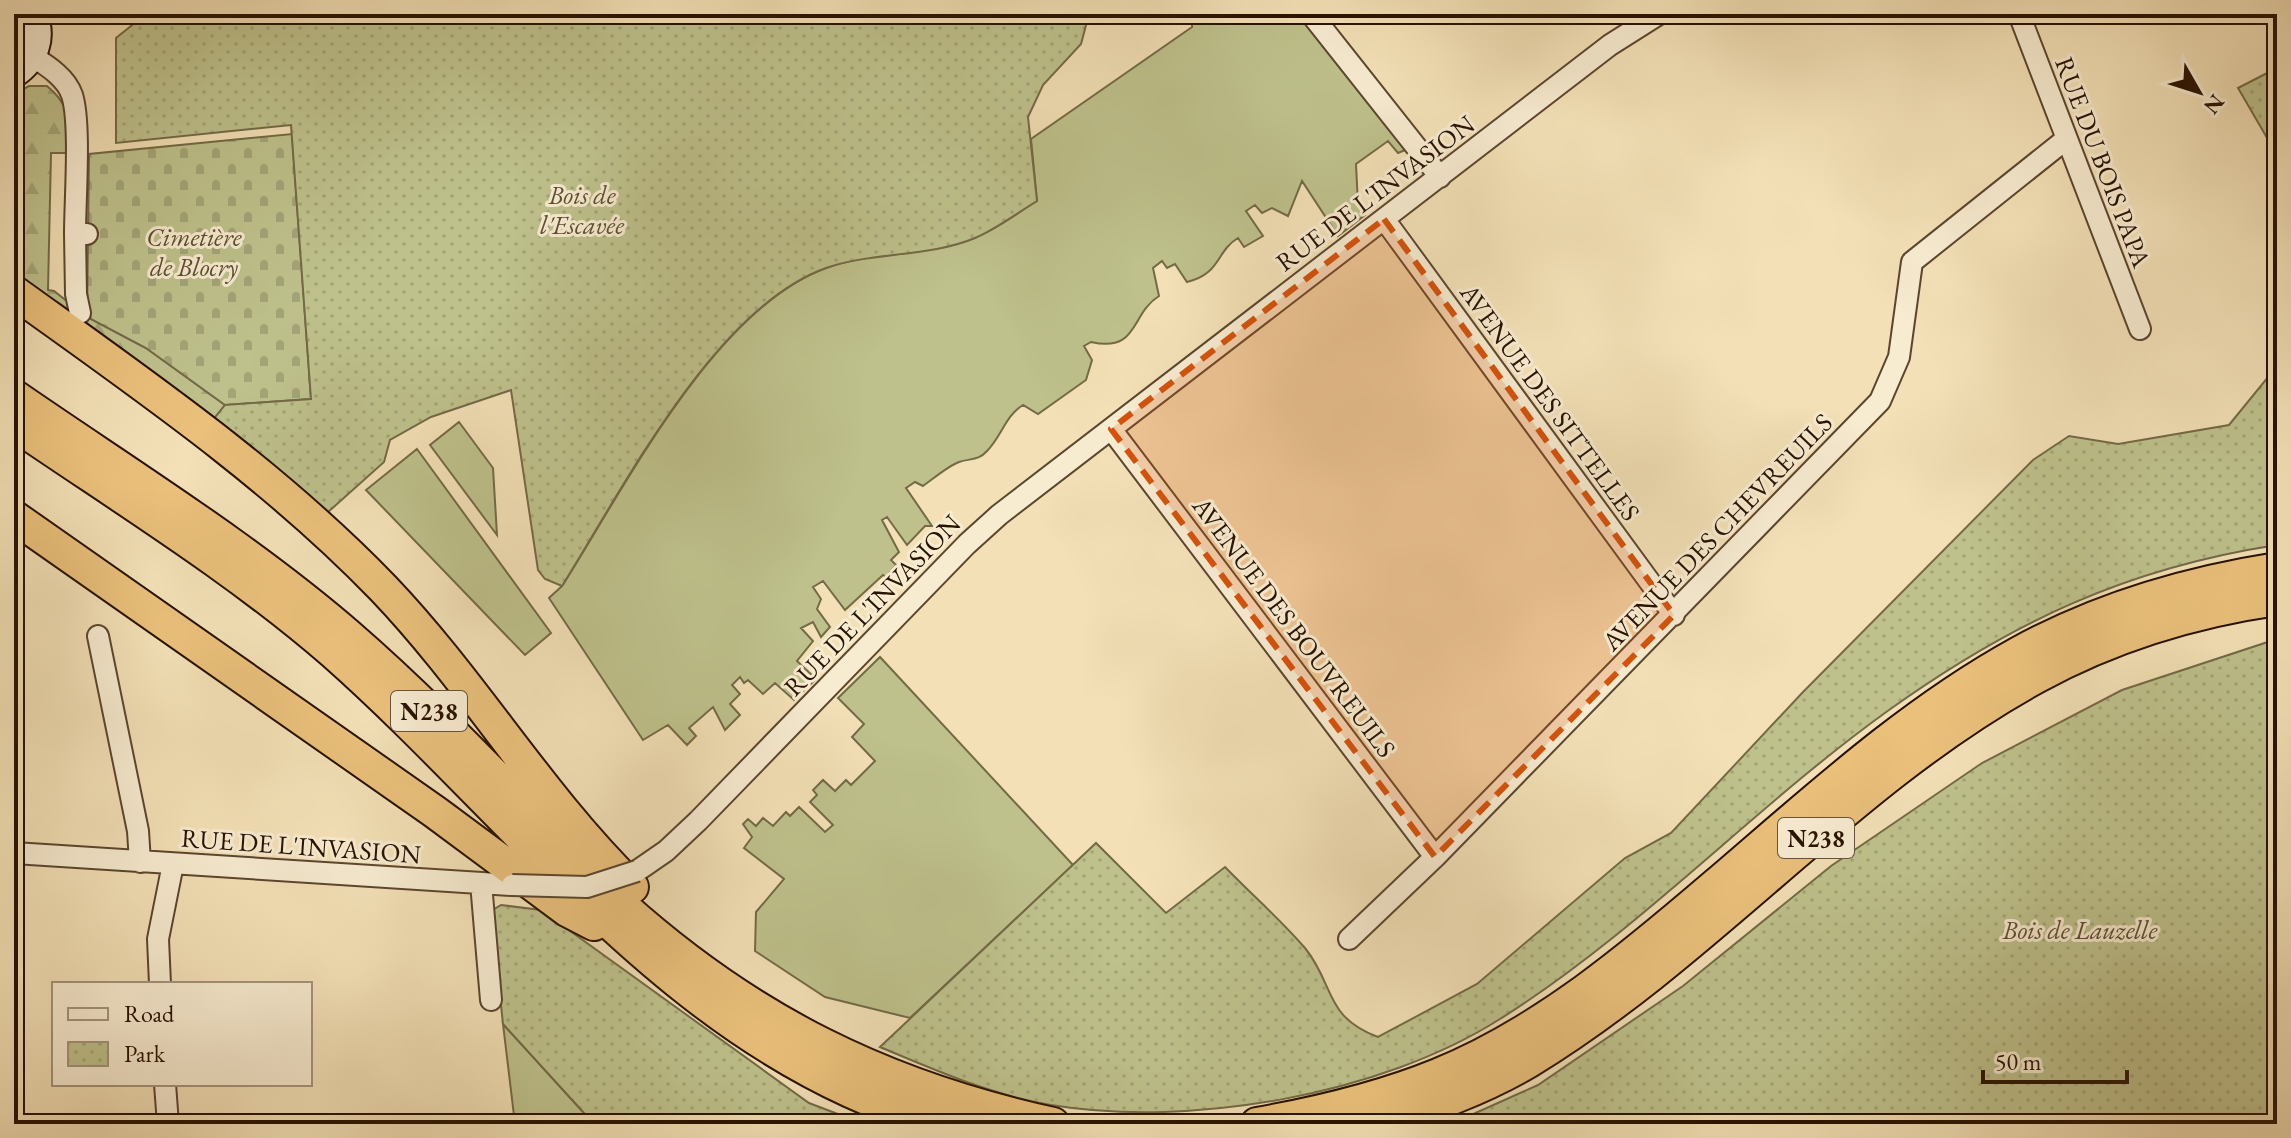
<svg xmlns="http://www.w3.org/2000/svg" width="2291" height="1138" font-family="'EB Garamond',serif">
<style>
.green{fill:#bec18c;stroke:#736a46;stroke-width:2}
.forest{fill:url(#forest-firs);stroke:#736a46;stroke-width:2}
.cemetery{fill:url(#cemetery-stones);stroke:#736a46;stroke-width:2}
.park{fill:url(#park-dots);stroke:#736a46;stroke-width:2}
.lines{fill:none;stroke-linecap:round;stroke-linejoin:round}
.minor-casing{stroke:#5b462e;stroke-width:24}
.secondary-casing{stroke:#281200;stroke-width:32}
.trunk-casing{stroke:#281200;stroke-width:36}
.minor{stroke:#f7ebd0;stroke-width:20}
.secondary{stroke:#f7ebd0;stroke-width:28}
.trunk{stroke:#eac07b;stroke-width:32}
.minor-bridge-casing{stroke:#5b462e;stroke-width:24;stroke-linecap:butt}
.minor-bridge{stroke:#f7ebd0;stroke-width:20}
.marked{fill:#d5520b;fill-opacity:0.2;stroke:#d5520b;stroke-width:6;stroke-dasharray:16 10;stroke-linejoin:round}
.labels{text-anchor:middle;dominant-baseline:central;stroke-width:6;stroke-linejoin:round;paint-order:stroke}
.shield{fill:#f7ebd0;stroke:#66533e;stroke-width:2}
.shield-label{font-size:24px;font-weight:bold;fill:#281200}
.street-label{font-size:26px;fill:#281200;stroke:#f7ebd0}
.park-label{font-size:26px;font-style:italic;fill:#5c4f31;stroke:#f7ebd0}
</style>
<defs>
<pattern id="forest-firs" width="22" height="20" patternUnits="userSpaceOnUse" patternTransform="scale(2)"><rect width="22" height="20" fill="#bec18c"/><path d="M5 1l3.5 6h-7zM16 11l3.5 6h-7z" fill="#a3a577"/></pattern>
<pattern id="cemetery-stones" width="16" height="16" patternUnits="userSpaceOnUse" patternTransform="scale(2)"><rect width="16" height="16" fill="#bec18c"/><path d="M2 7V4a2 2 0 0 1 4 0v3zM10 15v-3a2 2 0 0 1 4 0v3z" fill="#a3a577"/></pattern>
<pattern id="park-dots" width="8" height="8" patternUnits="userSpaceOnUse" patternTransform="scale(2)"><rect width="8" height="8" fill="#bec18c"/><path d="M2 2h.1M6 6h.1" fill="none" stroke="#a3a577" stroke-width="1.8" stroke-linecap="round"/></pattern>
</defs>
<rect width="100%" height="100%" fill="#f3e0b6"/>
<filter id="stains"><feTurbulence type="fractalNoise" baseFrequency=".0025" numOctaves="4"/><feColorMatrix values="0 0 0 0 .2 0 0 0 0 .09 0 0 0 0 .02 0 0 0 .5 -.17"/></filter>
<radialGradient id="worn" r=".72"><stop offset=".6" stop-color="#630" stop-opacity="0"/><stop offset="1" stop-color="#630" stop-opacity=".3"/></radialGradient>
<path class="green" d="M 1202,14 L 1300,14 L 1410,148 L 1398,153 L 1388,141 L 1356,164 L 1358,205 L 1365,215 L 1338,236 L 1302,181 L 1288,216 L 1272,208 L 1262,213 L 1255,205 L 1246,211 L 1263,236 L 1244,247 L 1238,238 C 1216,251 1221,274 1187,282 L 1175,264 L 1167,268 L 1162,261 L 1153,268 L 1159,296 C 1130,314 1139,353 1091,342 L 1084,346 L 1092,360 L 1086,380 L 1038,414 L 1023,405 C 1005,416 1002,436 987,451 C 978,461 971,458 959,462 C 948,466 933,479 923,486 L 915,482 L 906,488 L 932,526 L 925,526 L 907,545 L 887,517 L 882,520 L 899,552 L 891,560 L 896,565 L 886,577 L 883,575 L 845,610 L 823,581 L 813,587 L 821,599 L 817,609 L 830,627 L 821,637 L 813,622 L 801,628 L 813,641 L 797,661 L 816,679 L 794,700 L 775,683 L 763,694 L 748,680 L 744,683 L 740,677 L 732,685 L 740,694 L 730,704 L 740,715 L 725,730 L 713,707 L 689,728 L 696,736 L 687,745 L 668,725 L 643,740 L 549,598 L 562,586 C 624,489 714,309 826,268 C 872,251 928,257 974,238 C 996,230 1017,213 1037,201 L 1031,139 L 1192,27 L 1192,21 Z
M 459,422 L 493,468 L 497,535 L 430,445 Z
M 417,449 L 551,633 L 525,655 L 366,490 Z
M 880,657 L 1073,865 L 910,1018 L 825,997 L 755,951 L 756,912 L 784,879 L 744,848 L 752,837 L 743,824 L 748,819 L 756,826 L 763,818 L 773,826 L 786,812 L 790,816 L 799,807 L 825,832 L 833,825 L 810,802 L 817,795 L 813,790 L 823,780 L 835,791 L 846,780 L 851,785 L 875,761 L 852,737 L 864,724 L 838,698 Z
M 503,1024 L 594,1124 L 515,1124 Z"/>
<path class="forest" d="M 29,86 L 47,86 C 72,106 68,123 70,153 L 51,153 L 48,290 L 54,291 L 87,317 L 146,348 L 225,405 L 213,420 L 14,278 L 14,94 Z"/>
<path class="cemetery" d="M 292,134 L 311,399 L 225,405 L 146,348 L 87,317 L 89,154 Z"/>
<path class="park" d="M 146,14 L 1089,14 L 1081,44 L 1043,85 L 1028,117 L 1037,201 C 1017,213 996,229 975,238 C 930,257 871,252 826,268 C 714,308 623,489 562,586 L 545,579 L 538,570 L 511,390 L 431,417 L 390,440 L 384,462 L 327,513 L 213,420 L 225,405 L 311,399 L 291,125 L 116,143 L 116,38 Z
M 2277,68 L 2277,155 L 2238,88 Z
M 2277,366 L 2277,545 C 2127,568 2012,622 1889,710 C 1755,806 1641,930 1500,1019 C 1380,1095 1191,1128 1051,1105 C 991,1095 935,1070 880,1047 L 1096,843 L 1166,913 L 1225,867 C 1251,894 1280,919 1305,948 C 1335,985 1324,1017 1378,1037 L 1477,984 L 1625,858 L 1671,833 L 1803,692 L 2033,460 L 2069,436 L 2118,444 L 2229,425 Z
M 2277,639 L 2277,1124 L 1451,1124 L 1538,1085 L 1683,986 L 1831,866 L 1982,763 L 2122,690 Z
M 501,905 L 541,910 L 809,1103 L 864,1124 L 594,1124 L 503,1024 L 491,911 Z"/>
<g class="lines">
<defs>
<path id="minor" d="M 1311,14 L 1440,177
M 2019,14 L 2140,329
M 32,56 C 46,65 66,77 72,95 C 81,123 75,200 75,234 L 87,234
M 1384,219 L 1674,615
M 75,234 L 76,294 L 80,313
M 1111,429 L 1435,857
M 98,636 L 138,831 L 140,862
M 14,853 L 512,885
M 637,871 L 666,851 L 698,821 L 967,544 L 999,515 L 1610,45 L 1659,14
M 481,883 L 491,1000
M 1349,939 L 1435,857 L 1880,401 L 1899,357 L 1912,262 L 2065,140
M 160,984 L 158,939 L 173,864
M 165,1084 L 168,1124"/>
<path id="secondary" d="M 14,73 C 34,60 43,37 32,14"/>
<path id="trunk" d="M 14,292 C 142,384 273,474 383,588 C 473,682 539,796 632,887
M 14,396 C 127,474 246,547 350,637 C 418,696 481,762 544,826 C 569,852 594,881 621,905 C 750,1021 884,1087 1053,1124
M 14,424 C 122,498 235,567 334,653 C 525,822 682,1051 939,1124
M 14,517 L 435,812 L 567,910 L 594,924
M 1257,1124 C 1319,1113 1379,1099 1438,1075 C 1542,1033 1633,956 1717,884 C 1813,802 1908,714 2019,653 C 2099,609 2188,583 2277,569
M 1379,1124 C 1430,1107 1482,1089 1529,1061 C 1711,950 1849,779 2036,677 C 2111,636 2193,611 2277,599"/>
</defs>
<use href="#minor" class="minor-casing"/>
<use href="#secondary" class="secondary-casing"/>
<use href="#trunk" class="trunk-casing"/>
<use href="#minor" class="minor"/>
<use href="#secondary" class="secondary"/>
<use href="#trunk" class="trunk"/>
<defs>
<path id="minor-bridge" d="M 512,885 L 587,887 L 637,871"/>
</defs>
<use href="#minor-bridge" class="minor-bridge-casing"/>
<use href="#minor-bridge" class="minor-bridge"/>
</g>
<path class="marked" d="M 1384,219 L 1674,615 L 1435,857 L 1111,429 Z"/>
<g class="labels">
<g class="shield">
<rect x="391" y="691" width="76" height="40" rx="6"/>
<rect x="1778" y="818" width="76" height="40" rx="6"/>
</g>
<g class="shield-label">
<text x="429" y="711">N238</text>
<text x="1816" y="838">N238</text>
</g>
<g class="street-label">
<text transform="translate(2103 162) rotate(69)">RUE DU BOIS PAPA</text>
<text transform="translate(1375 193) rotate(-37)">RUE DE L'INVASION</text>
<text transform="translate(1550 402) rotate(54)">AVENUE DES SITTELLES</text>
<text transform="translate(1717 532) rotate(-46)">AVENUE DES CHEVREUILS</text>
<text transform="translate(872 605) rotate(-46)">RUE DE L'INVASION</text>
<text transform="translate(1294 627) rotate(53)">AVENUE DES BOUVREUILS</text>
<text transform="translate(301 846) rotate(4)">RUE DE L'INVASION</text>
</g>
<g class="park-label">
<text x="582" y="195">Bois de<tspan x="582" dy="30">l'Escavée</tspan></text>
<text x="194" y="237">Cimetière<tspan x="194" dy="30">de Blocry</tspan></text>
<text x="2080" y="930">Bois de Lauzelle</text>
</g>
</g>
<rect width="2291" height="1138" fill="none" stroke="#f3e0b6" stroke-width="48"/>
<rect x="16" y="16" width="2259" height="1106" fill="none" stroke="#281200" stroke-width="4"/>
<rect x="24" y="24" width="2243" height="1090" fill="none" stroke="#281200" stroke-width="2"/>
<rect x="52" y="982" width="260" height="104" fill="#f7ebd0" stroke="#a4947d" stroke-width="2"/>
<rect x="68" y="1008" width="40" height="12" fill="#f7ebd0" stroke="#a4947d" stroke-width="2"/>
<text x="124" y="1022" font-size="24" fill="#281200">Road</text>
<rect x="68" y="1042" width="40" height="24" fill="url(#park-dots)" stroke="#a4947d" stroke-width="2"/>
<text x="124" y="1062" font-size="24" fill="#281200">Park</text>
<g transform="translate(2199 92) rotate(129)" stroke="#f7ebd0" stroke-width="6" paint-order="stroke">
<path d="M0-6L14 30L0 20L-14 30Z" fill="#281200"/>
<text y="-12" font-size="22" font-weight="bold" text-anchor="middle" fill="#281200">N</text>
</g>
<path d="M1983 1070v12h144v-12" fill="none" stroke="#281200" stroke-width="4"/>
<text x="1995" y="1070" font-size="24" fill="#281200" stroke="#f7ebd0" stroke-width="6" paint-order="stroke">50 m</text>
<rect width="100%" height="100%" filter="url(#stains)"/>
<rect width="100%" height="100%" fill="url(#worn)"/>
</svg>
